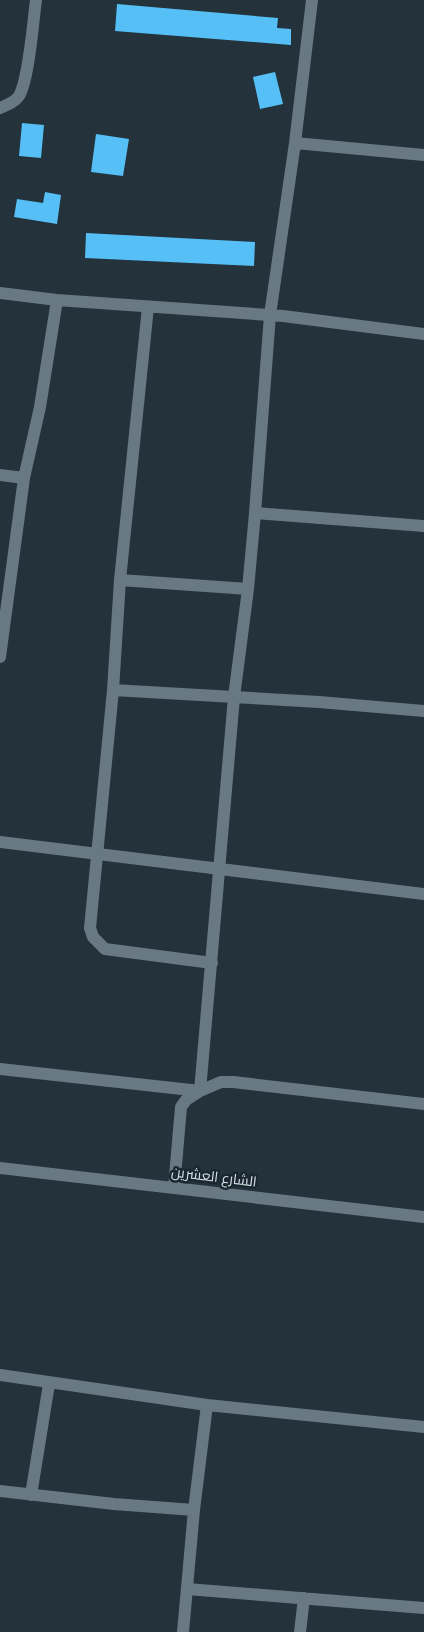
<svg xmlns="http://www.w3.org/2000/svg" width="424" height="1632" font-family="'Nunito Sans',Cairo,sans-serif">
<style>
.building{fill:#55bff6}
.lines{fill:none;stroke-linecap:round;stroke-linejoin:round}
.minor{stroke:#697983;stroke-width:12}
.labels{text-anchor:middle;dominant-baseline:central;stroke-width:5;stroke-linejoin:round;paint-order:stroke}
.street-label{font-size:14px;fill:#dae3e9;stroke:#1a2830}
</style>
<rect width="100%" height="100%" fill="#23323b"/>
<path class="building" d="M 117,4 L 278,18 L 277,28 L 291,29 L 291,45 L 115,31 Z
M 275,72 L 283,104 L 260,109 L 253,77 Z
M 22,123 L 44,125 L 41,158 L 19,156 Z
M 96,134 L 129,139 L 123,176 L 91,172 Z
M 45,192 L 61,195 L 57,224 L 14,217 L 17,199 L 43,203 Z
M 86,233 L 255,242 L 254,266 L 85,258 Z"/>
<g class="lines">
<path class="minor" d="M 0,108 C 7,105 15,102 19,96 C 29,79 33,22 36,0
M 295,143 L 424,155
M 0,293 L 57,300 L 283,316 L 424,334
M 148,307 L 120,580 L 113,690 L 90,928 L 93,937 L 105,949 L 212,963
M 0,475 L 24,478
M 255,513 L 424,526
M 120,580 L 248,589
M 0,657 L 24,478 L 40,407 L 57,300
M 113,690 L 319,702 L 424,711
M 0,842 L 424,894
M 0,1069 L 200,1091 L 221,1082 L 233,1082 L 424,1104
M 0,1168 L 424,1217
M 174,1188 L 181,1107 L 186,1100 L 200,1091 L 234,697 L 248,589 L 255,513 L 270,315 L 295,143 L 312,0
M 0,1375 L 207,1405 L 424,1427
M 0,1491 L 114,1504 L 194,1510
M 31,1495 L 49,1384
M 187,1589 L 424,1608
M 183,1632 L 194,1510 L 207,1405
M 300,1632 L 304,1598"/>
</g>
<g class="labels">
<g class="street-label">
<text transform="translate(214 1177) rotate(7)">الشارع العشرين</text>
</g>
</g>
</svg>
